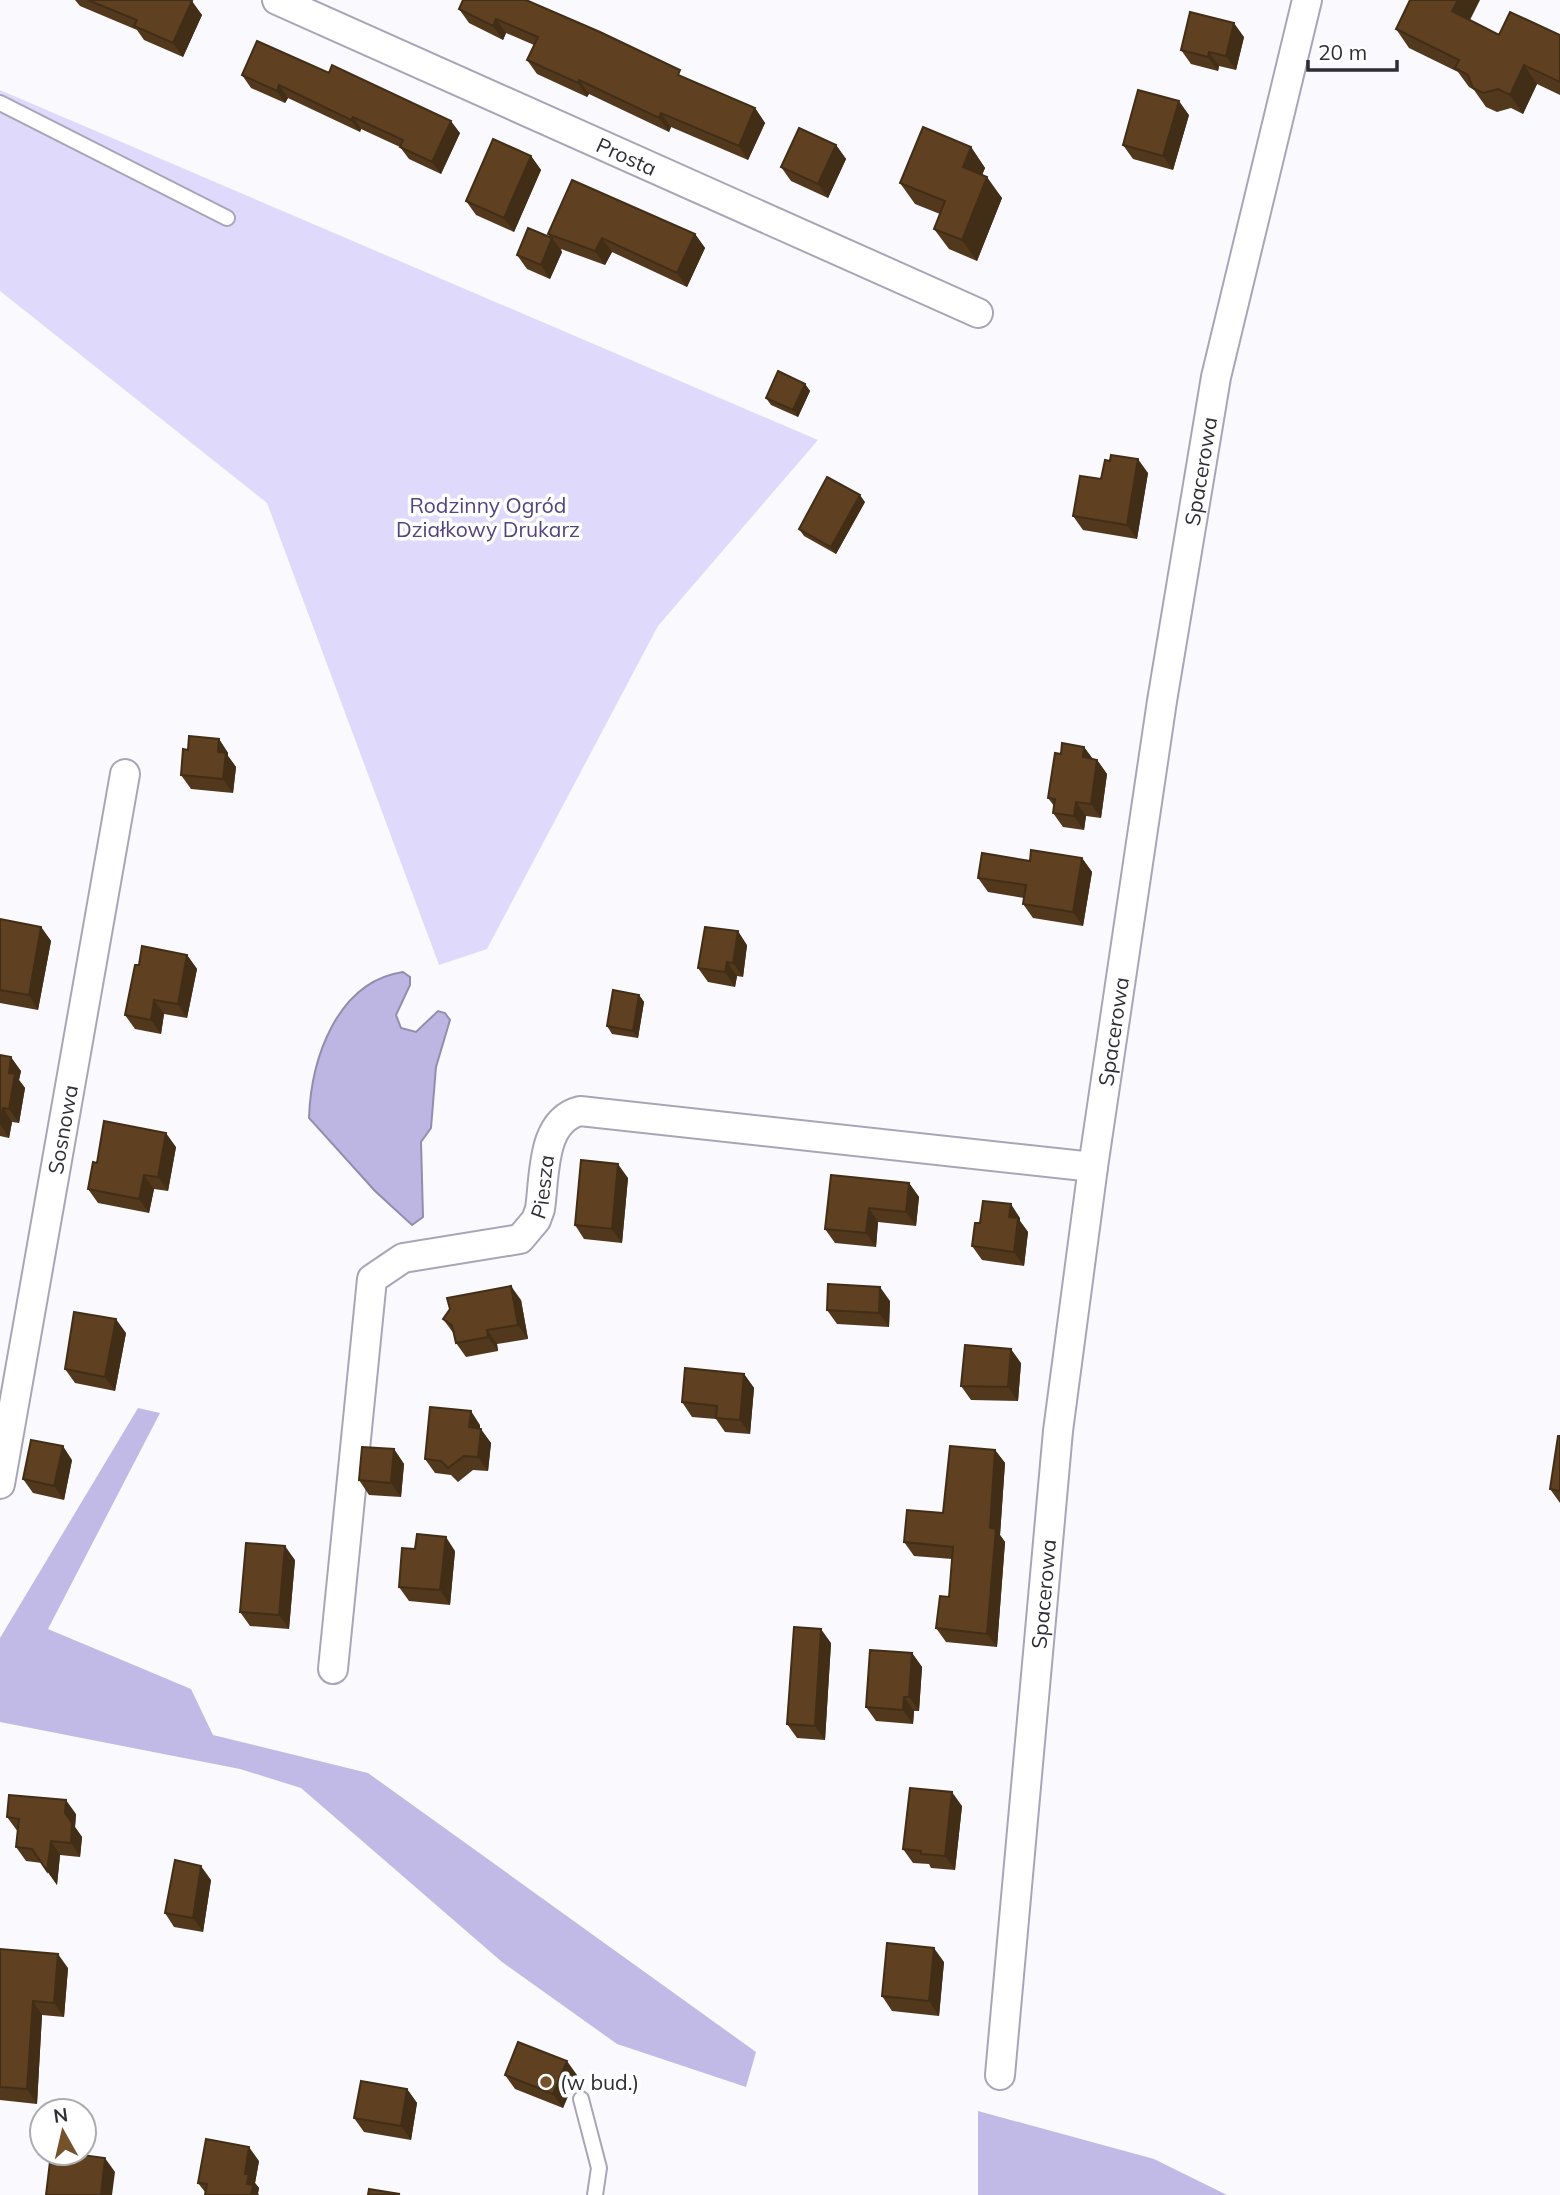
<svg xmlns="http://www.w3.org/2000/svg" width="1560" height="2195" font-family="Mulish,sans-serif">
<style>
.green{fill:#dfdafb}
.forest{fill:#c1bae6}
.water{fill:#bdb6e2;stroke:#928dae;stroke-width:2}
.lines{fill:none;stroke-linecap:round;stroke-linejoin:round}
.service-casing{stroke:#a8a5b8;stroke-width:18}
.minor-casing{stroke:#a8a5b8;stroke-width:32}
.service{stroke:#fff;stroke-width:14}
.minor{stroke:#fff;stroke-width:28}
.wall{fill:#52381c}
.shaded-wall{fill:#422e17}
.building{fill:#5f4121;stroke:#422e17;stroke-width:2}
.poi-dot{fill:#76522c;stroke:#fff;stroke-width:2.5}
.labels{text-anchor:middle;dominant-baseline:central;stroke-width:7;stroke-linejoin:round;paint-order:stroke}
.street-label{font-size:21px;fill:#2f2d35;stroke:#fff}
.park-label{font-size:21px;fill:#52457e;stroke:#fff}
.poi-label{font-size:21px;fill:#2f2d35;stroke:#fff;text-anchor:start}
</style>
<rect width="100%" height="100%" fill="#fafafe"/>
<path class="green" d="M 0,90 L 818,440 L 658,626 L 487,949 L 439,965 L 267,503 L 0,291 Z"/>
<path class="forest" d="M 138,1408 L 160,1413 L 48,1629 L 191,1689 L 213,1735 L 368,1773 L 756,2052 L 746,2087 L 617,2044 L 502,1962 L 301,1788 L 240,1769 L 0,1722 L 0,1638 Z
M 978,2111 L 1154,2159 L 1227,2195 L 978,2195 Z"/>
<path class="water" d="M 403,972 L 410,977 L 410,985 L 396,1015 L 401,1028 L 416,1032 L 438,1011 L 445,1013 L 450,1020 L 436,1067 L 431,1128 L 421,1142 L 423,1217 L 412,1225 L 375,1191 L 309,1118 C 311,1060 336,982 403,972 Z"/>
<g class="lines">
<defs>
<path id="service" d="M 0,103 L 227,218
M 581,2099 L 599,2168 L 595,2195"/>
<g id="minor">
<path id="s1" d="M 277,0 L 978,313"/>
<path id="s2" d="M 0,1484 L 125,774"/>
<path id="s3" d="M 333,1669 L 372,1279 L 403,1258 L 520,1239 L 536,1220 L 540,1209 C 545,1175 541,1121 580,1111 L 1093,1167"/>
<path id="s4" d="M 1000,2075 L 1058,1431 L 1093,1167 L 1162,701 L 1216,377 L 1307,0"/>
</g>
</defs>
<use href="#service" class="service-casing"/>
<use href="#minor" class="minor-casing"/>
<use href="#service" class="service"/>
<use href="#minor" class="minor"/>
</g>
<path class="wall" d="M 75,0 L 189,0 L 202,15 L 183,57 L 144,40 L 137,30 L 80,6 Z
M 463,0 L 686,78 L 755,108 L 765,123 L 748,160 L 671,127 L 669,132 L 589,94 L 587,97 L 537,74 L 527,60 L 534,45 L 506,33 L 503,40 L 469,23 L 459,9 Z
M 1470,21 L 1499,35 L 1560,35 L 1560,95 L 1537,84 L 1523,114 L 1511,108 L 1497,112 L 1486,107 L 1474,90 L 1469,87 L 1458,72 L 1409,48 L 1396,29 Z
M 1244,37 L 1236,70 L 1219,66 L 1218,71 L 1191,64 L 1181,50 Z
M 242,75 L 460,133 L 441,174 L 409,159 L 400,147 L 361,129 L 360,132 L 288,98 L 285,103 L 251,88 Z
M 1189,115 L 1173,170 L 1133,159 L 1123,145 Z
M 836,145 L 846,159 L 828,198 L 791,181 L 781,167 Z
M 971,147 L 985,168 L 982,175 L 1002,198 L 977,261 L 949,249 L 934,229 L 940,214 L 915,204 L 900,183 Z
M 531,156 L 541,170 L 514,232 L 476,215 L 466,201 Z
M 548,234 L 695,234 L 705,248 L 687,287 L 612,252 L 605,265 L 561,249 L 562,252 L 550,279 L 527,269 L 517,255 L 550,237 Z
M 805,384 L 810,391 L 798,417 L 771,405 L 766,398 Z
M 1110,461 L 1148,473 L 1137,539 L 1083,530 L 1073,516 L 1101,479 Z
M 865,502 L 836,554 L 804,536 L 799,529 Z
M 219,739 L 228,753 L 228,756 L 236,767 L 233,793 L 191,789 L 181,775 L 188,750 Z
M 1084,747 L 1093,759 L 1097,760 L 1107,774 L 1101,818 L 1086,816 L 1084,830 L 1063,827 L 1053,813 L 1054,806 L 1048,798 L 1061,754 Z
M 1082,858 L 1092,872 L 1083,926 L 1033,918 L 1023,904 L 1024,898 L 988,892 L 978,878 L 1030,861 Z
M 0,919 L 41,927 L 51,941 L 38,1010 L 0,1003 Z
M 747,945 L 743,977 L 737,976 L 735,987 L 708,982 L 698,968 Z
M 187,955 L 197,969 L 187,1018 L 164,1014 L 161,1034 L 135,1029 L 125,1015 L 139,965 Z
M 639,995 L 644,1002 L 638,1038 L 612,1034 L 607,1026 Z
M 0,1055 L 21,1071 L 19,1080 L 25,1088 L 19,1123 L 12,1122 L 9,1138 L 0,1136 Z
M 176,1147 L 168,1191 L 154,1189 L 149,1213 L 98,1203 L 88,1189 Z
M 628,1178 L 622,1243 L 584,1239 L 575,1225 Z
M 909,1183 L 919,1197 L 916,1226 L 878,1222 L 876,1247 L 835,1243 L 825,1229 Z
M 1020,1218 L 1020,1221 L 1028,1232 L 1024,1266 L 982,1260 L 972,1246 L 980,1223 Z
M 521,1300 L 528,1339 L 497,1344 L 498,1351 L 466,1357 L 456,1343 L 454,1334 L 443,1319 Z
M 890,1301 L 889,1327 L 837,1324 L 827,1310 Z
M 126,1333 L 115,1391 L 75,1383 L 65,1369 Z
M 1021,1363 L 1018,1401 L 971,1400 L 961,1386 Z
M 744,1374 L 754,1388 L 750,1434 L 725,1432 L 716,1419 L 692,1417 L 682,1402 Z
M 480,1425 L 480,1429 L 491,1443 L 488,1471 L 473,1470 L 458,1482 L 451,1475 L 435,1473 L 425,1459 Z
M 1560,1436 L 1560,1503 L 1550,1489 Z
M 394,1449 L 404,1464 L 401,1497 L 369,1495 L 359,1480 Z
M 995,1450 L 1005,1463 L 1000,1535 L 1005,1542 L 997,1647 L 946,1642 L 936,1628 L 949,1597 L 952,1559 L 914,1556 L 904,1542 L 943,1513 Z
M 72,1460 L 64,1500 L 33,1493 L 23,1479 Z
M 415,1549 L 455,1551 L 450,1605 L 409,1601 L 399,1587 Z
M 295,1560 L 289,1629 L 250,1626 L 240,1612 Z
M 831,1643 L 825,1740 L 797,1738 L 787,1724 Z
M 912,1653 L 922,1667 L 919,1711 L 914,1711 L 913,1724 L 876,1721 L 866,1707 Z
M 962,1806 L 955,1870 L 931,1868 L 929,1864 L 913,1863 L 903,1849 Z
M 76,1814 L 75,1827 L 82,1837 L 80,1857 L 60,1855 L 57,1885 L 42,1863 L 26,1861 L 16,1847 L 18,1832 L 7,1817 Z
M 211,1880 L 203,1932 L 174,1927 L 165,1913 Z
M 0,1949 L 68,1968 L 64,2017 L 42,2015 L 37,2104 L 0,2100 Z
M 944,1962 L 939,2016 L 892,2011 L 882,1996 Z
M 505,2075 L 577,2075 L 563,2108 L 515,2089 Z
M 407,2089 L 417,2103 L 411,2140 L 364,2132 L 354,2118 Z
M 259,2161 L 255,2183 L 259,2188 L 258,2193 L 205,2192 L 198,2183 Z"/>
<path class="shaded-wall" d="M 1458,0 L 1480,0 L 1465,30 L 1452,11 Z
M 192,1 L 202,15 L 183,57 L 173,43 Z
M 496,19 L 506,33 L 503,40 L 493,26 Z
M 1234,23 L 1244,37 L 1236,70 L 1226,56 Z
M 1209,52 L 1219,66 L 1218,71 L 1208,57 Z
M 1524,65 L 1537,84 L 1523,114 L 1510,95 Z
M 579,80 L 589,94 L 587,97 L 578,83 Z
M 279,85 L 288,98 L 285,103 L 277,91 Z
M 1179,101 L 1189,115 L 1173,170 L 1163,156 Z
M 755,108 L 765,123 L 748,160 L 739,146 Z
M 661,113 L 671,127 L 669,132 L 659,118 Z
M 353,117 L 361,129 L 360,132 L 351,120 Z
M 451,121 L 460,133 L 441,174 L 432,162 Z
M 836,145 L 846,159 L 828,198 L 818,184 Z
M 971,147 L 985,168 L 977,187 L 963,167 Z
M 531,156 L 541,170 L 514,232 L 504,218 Z
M 987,177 L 1002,198 L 977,261 L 962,240 Z
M 695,234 L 705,248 L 687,287 L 677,273 Z
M 552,238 L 562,252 L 550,279 L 541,265 Z
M 602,238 L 612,252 L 605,265 L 595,251 Z
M 805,384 L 810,391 L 798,417 L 793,410 Z
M 1138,459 L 1148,473 L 1137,539 L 1127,525 Z
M 860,495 L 865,502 L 836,554 L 831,547 Z
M 219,739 L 228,753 L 228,756 L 236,767 L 233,793 L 223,779 L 218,752 Z
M 1084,747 L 1094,761 L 1083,757 Z
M 1097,760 L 1107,774 L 1101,818 L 1091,804 Z
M 1076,802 L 1086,816 L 1084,830 L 1074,816 Z
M 1082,858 L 1092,872 L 1083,926 L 1073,912 Z
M 41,927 L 51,941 L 38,1010 L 29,995 Z
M 738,931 L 747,945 L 743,977 L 733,963 Z
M 187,955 L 197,969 L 187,1018 L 178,1004 Z
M 727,962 L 737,976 L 735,987 L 725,972 Z
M 639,995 L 644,1002 L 638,1038 L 633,1031 Z
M 154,1000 L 164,1014 L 161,1034 L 151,1020 Z
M 11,1057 L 21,1071 L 19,1080 L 25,1088 L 19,1123 L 9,1109 L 9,1073 Z
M 3,1108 L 12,1122 L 9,1138 L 0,1124 Z
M 166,1133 L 176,1147 L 168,1191 L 158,1177 Z
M 618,1164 L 628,1178 L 622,1243 L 612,1229 Z
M 144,1175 L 154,1189 L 149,1213 L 139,1199 Z
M 909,1183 L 919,1197 L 916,1226 L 906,1212 Z
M 1011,1204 L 1020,1218 L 1020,1221 L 1028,1232 L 1024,1266 L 1014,1252 L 1009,1217 Z
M 869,1208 L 878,1222 L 876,1247 L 866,1233 Z
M 511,1286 L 521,1300 L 528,1339 L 518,1325 Z
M 880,1287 L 890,1301 L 889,1327 L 879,1313 Z
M 116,1319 L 126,1333 L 115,1391 L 105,1377 Z
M 487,1330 L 497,1344 L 498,1351 L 488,1337 Z
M 1011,1349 L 1021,1363 L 1018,1401 L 1008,1387 Z
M 744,1374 L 754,1388 L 750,1434 L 740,1420 Z
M 471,1411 L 480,1425 L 479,1441 L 469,1427 Z
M 481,1429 L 491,1443 L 488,1471 L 478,1457 Z
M 63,1446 L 72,1460 L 64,1500 L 54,1486 Z
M 394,1449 L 404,1464 L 401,1497 L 391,1483 Z
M 995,1450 L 1005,1463 L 1000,1535 L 1005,1542 L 997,1647 L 987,1634 L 990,1528 Z
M 446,1537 L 455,1551 L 450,1605 L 440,1590 Z
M 285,1546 L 295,1560 L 289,1629 L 279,1615 Z
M 821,1629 L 831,1643 L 825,1740 L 815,1726 Z
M 912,1653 L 922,1667 L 919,1711 L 909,1697 Z
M 904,1697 L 914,1711 L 913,1724 L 903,1710 Z
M 952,1792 L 962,1806 L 955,1870 L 945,1856 Z
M 66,1800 L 76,1814 L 75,1827 L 82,1837 L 80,1857 L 71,1843 L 65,1813 Z
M 51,1841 L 60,1855 L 57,1885 L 47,1871 Z
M 201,1866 L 211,1880 L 203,1932 L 193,1918 Z
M 934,1948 L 944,1962 L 939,2016 L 929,2001 Z
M 58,1954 L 68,1968 L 64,2017 L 54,2003 Z
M 33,2001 L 42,2015 L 37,2104 L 27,2089 Z
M 567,2061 L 577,2075 L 563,2108 L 553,2094 Z
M 407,2089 L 417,2103 L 411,2140 L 401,2126 Z
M 249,2147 L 259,2161 L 255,2183 L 259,2188 L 258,2193 L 259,2195 L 251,2195 L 245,2174 Z
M 105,2158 L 115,2172 L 112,2195 L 101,2195 Z"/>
<path class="building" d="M 88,0 L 189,0 L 192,1 L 173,43 L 134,26 L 137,20 Z
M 463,0 L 526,0 L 600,32 L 680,70 L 678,75 L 755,108 L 739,146 L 661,113 L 659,118 L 579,80 L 578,83 L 527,60 L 538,37 L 496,19 L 493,26 L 459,9 Z
M 1410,0 L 1458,0 L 1452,11 L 1499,35 L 1510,12 L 1560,35 L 1560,82 L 1524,65 L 1510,95 L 1498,89 L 1483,93 L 1473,88 L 1468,75 L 1455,68 L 1459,60 L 1396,29 Z
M 1190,12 L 1234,23 L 1226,56 L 1209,52 L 1208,57 L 1181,50 Z
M 257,41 L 329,73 L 332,65 L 451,121 L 432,162 L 400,147 L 403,140 L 353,117 L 351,120 L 279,85 L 277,91 L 242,75 Z
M 1138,90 L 1179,101 L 1163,156 L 1123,145 Z
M 923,127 L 971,147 L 963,167 L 987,177 L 962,240 L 934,229 L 945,201 L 900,183 Z
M 799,128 L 836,145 L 818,184 L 781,167 Z
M 493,139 L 531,156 L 504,218 L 466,201 Z
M 572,180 L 695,234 L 677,273 L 602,238 L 595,251 L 548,234 Z
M 528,228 L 552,238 L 541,265 L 517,255 Z
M 778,371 L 805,384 L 793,410 L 766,398 Z
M 1111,455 L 1138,459 L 1127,525 L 1073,516 L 1080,476 L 1101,479 L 1105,460 L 1110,461 Z
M 827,477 L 860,495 L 831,547 L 799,529 Z
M 189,736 L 219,739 L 218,752 L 226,753 L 223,779 L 181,775 L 183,749 L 188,750 Z
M 1062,743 L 1084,747 L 1083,757 L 1097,760 L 1091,804 L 1076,802 L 1074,816 L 1053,813 L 1055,799 L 1048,798 L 1055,753 L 1061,754 Z
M 1031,850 L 1082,858 L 1073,912 L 1023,904 L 1026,885 L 978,878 L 982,853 L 1030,861 Z
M 0,919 L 41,927 L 29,995 L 0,990 Z
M 705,927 L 738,931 L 733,963 L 727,962 L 725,972 L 698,968 Z
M 142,946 L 187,955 L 178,1004 L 154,1000 L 151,1020 L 125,1015 L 135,965 L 139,965 Z
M 613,990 L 639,995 L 633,1031 L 607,1026 Z
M 0,1055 L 11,1057 L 9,1073 L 15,1074 L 9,1109 L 3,1108 L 0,1122 Z
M 104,1121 L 166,1133 L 158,1177 L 144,1175 L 139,1199 L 88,1189 L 93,1162 L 97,1163 Z
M 581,1160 L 618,1164 L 612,1229 L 575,1225 Z
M 831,1175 L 909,1183 L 906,1212 L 869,1208 L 866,1233 L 825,1229 Z
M 983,1201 L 1011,1204 L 1009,1217 L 1018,1218 L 1014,1252 L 972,1246 L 975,1223 L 980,1223 Z
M 828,1284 L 880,1287 L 879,1313 L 827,1310 Z
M 511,1286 L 518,1325 L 487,1330 L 488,1337 L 456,1343 L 452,1325 L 443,1319 L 450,1309 L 447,1298 Z
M 74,1312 L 116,1319 L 105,1377 L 65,1369 Z
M 965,1345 L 1011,1349 L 1008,1387 L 961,1386 Z
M 685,1368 L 744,1374 L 740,1420 L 716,1418 L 717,1406 L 682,1402 Z
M 430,1407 L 471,1411 L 469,1427 L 481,1429 L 478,1457 L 464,1456 L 448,1468 L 441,1461 L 425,1459 Z
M 1558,1436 L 1560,1436 L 1560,1491 L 1550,1489 Z
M 31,1440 L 63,1446 L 54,1486 L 23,1479 Z
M 950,1446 L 995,1450 L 990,1528 L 996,1529 L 987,1634 L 936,1628 L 940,1596 L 949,1597 L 953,1547 L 904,1542 L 907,1510 L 943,1513 Z
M 362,1447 L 394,1449 L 391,1483 L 359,1480 Z
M 417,1534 L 446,1537 L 440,1590 L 399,1587 L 402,1548 L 415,1549 Z
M 246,1543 L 285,1546 L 279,1615 L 240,1612 Z
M 794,1627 L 821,1629 L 815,1726 L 787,1724 Z
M 870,1650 L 912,1653 L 909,1697 L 904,1697 L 903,1710 L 866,1707 Z
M 910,1788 L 952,1792 L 945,1856 L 921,1854 L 921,1851 L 903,1849 Z
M 9,1795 L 66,1800 L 65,1813 L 72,1823 L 71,1843 L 51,1841 L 47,1871 L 32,1849 L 16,1847 L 19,1819 L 7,1817 Z
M 175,1860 L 201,1866 L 193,1918 L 165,1913 Z
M 887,1943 L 934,1948 L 929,2001 L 882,1996 Z
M 0,1949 L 58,1954 L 54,2003 L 33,2001 L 27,2089 L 0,2087 Z
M 518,2042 L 567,2061 L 553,2094 L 505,2075 Z
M 361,2081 L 407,2089 L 401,2126 L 354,2118 Z
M 206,2139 L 249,2147 L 245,2174 L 249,2174 L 247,2184 L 253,2185 L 251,2195 L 205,2195 L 207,2184 L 198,2183 Z
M 51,2153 L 67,2153 L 105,2158 L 101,2195 L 46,2195 Z
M 369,2189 L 400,2194 L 368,2195 Z"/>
<circle class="poi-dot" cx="546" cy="2082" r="7"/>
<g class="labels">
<g class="street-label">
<text stroke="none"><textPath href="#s1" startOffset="383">Prosta</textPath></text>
<text stroke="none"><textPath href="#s4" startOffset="1617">Spacerowa</textPath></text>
<text stroke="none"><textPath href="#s4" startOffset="1050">Spacerowa</textPath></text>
<text stroke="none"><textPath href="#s2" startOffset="360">Sosnowa</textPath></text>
<text stroke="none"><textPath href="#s3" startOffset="607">Piesza</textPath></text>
<text stroke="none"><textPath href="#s4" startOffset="483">Spacerowa</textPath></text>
</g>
<g class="park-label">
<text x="488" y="505">Rodzinny Ogród<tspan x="488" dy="24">Działkowy Drukarz</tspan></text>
</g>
<g class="poi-label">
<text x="560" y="2082">(w bud.)</text>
</g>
</g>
<g transform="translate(63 2132) rotate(352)"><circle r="33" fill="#ffffff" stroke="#acabae" stroke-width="2"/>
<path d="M0-5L12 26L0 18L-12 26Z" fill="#76522c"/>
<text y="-10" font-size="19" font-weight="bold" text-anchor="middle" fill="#2f2d35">N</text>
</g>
<path d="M1308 60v10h89v-10" fill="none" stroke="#2f2d35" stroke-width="3.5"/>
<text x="1318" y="60" font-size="21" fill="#2f2d35" stroke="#ffffff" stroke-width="5" paint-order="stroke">20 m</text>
</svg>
